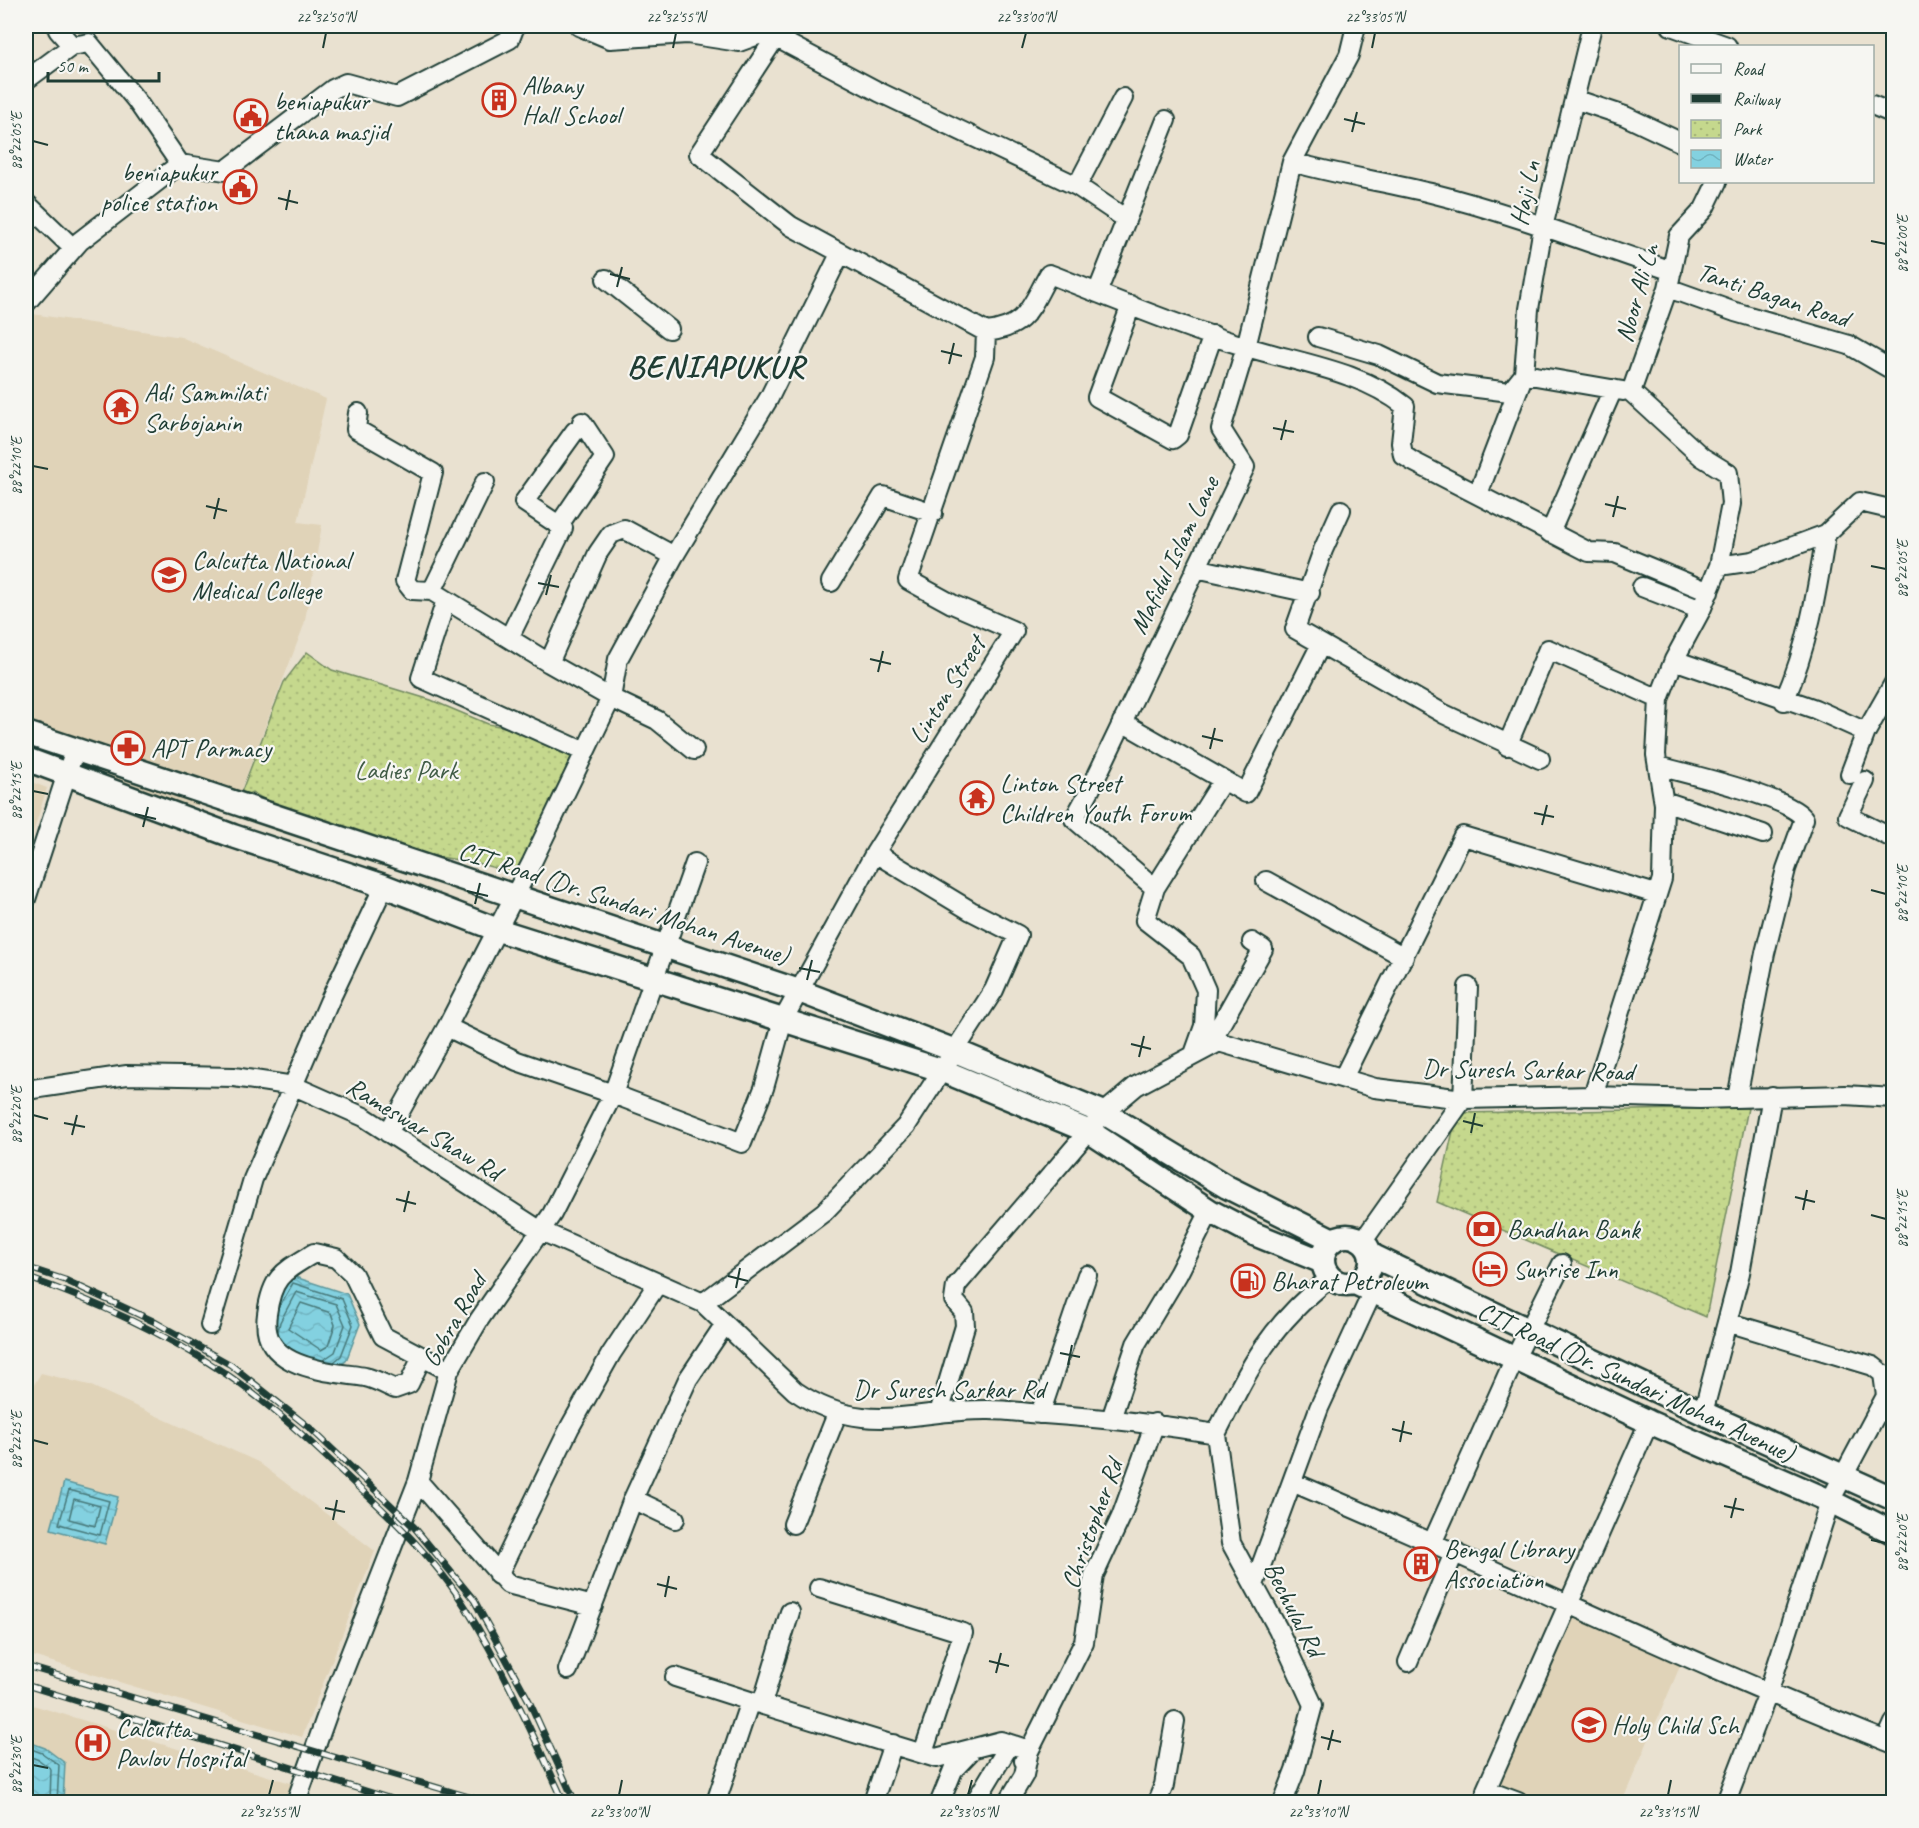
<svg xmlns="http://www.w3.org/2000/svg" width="1919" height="1828" font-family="Caveat,sans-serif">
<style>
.built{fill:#e0d3b8}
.park{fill:url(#park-dots);stroke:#728a60;stroke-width:1.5}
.water{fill:url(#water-waves);stroke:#5b969b;stroke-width:1.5}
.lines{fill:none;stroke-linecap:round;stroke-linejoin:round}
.shore{stroke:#477879;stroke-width:1.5}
.minor-casing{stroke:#1f3d34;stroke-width:22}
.major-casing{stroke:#1f3d34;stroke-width:27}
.minor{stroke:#f6f6f2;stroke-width:18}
.major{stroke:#f6f6f2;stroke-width:22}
.rail-casing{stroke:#1f3d34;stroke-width:7}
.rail{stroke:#f6f6f2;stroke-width:4.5;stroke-dasharray:14;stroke-linecap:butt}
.ticks{fill:none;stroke:#1f3d34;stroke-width:2}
.labels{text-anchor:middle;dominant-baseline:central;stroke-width:4.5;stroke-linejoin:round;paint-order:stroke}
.poi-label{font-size:26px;fill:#1f3d34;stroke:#f6f6f2;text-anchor:start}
.street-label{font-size:26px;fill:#1f3d34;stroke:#f6f6f2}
.park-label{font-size:26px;fill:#405c46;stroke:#f6f6f2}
.district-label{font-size:32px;font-weight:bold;letter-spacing:1.5px;fill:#1f3d34;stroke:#f6f6f2}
.neatline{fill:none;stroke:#1f3d34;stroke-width:2}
.ticks-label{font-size:15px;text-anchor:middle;fill:#1f3d34}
</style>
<defs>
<pattern id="park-dots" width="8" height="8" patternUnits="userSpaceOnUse" patternTransform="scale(1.5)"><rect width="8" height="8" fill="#c5d88d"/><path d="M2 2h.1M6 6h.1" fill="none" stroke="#a9ba7a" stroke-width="1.8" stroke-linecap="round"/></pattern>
<pattern id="water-waves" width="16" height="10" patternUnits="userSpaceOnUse" patternTransform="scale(1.5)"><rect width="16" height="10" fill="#83d1e0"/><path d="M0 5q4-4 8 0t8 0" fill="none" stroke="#71b4c1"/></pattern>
</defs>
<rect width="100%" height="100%" fill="#e9e1d0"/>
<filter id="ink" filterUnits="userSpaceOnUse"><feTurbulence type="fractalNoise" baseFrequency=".0167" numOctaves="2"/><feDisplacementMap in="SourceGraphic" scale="12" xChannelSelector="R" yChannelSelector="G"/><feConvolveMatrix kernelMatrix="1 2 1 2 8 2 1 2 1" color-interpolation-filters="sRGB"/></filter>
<g filter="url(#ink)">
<path class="built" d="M 26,313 L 181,337 L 326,399 L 298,522 L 322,525 L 304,625 L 234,808 L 148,802 L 26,760 Z
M 26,780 L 47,788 L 26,855 Z
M 41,1373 L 89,1385 L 258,1462 L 375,1551 L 302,1737 L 26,1654 L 26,1398 Z
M 1575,1614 L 1681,1664 L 1622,1802 L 1537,1802 L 1495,1786 Z
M 26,1703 L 294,1784 L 284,1802 L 26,1802 Z"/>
<path class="park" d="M 307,652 L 332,670 L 431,700 L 488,724 L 527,731 L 572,758 L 521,875 L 477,863 L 408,852 L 296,819 L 252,792 L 239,798 L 284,682 Z
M 1748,1108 L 1706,1317 L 1437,1202 L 1457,1113 Z"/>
<path class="water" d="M 289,1275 L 347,1294 L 360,1324 L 346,1361 L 320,1378 L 264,1340 L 266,1318 Z
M 64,1482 L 118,1497 L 105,1544 L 51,1529 Z
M 26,1741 L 45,1748 L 65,1763 L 63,1802 L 26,1802 Z"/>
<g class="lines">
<path class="shore" d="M 301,1303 L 331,1313 L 335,1325 L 328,1346 L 321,1350 L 288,1328 Z
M 279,1307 L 293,1283 L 342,1299 L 353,1325 L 341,1356 L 334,1362
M 278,1331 L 280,1322 L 296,1292 L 336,1304 L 345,1325 L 335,1352 L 323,1360
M 69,1490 L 109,1501 L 100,1535 L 59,1524 Z
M 74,1499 L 100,1506 L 95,1526 L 69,1519 Z
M 26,1747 L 42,1753 L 59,1765 L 57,1802
M 26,1755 L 39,1760 L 51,1769 L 50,1802"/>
<defs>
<path id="minor" d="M 59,26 L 58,30 L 72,46
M 579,26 L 610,39 L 687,34 L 739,42 L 783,26
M 783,26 L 699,154 L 791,226 L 986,332 L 985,357 L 908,580 L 952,604 L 1014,631 L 875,853 L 783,1020 L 764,1088 L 742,1143 L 613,1094 L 517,1061 L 447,1027 L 532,862 L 611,698 L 618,659 L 674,556 L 769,398 L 840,254
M 1671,26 L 1727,46
M 775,37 L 879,92 L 1077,186 L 1126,219
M 26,80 L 72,46 L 89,43 L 136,100 L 180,164
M 1574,99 L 1625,116 L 1680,142
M 1872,105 L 1894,114
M 1292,162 C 1338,175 1385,182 1431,193 C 1512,213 1592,244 1672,271
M 1077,186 L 1123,98
M 26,203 L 73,248
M 606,279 L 669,329
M 1668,288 L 1735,312 L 1849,345 L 1894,371
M 1097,293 L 1166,120
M 26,303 L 80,241 L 180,164 L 225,171 L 333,89 L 346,83 L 397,97 L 510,39 L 515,26
M 1131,305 L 1097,397 L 1173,439 L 1178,435 L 1213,335
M 986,332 C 1028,327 1030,307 1049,274 C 1114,299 1180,327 1247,347 C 1299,363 1361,371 1405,406 L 1401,443 L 1403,455 L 1412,461 L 1589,552 L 1615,553 L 1709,592
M 1318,337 L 1379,355 L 1437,383 L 1510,392 L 1522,377
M 1524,374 L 1623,391
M 1631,392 L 1668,288 L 1679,236 L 1704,209 L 1717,182
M 1631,392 L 1702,457 L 1728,473 L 1731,504 L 1719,566
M 358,413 L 356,429 L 433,473 L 405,581 L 412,590 L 432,591 L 549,663 L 611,698 L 657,720 L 694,750
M 1478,494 L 1524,374 L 1529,309 L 1543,227 L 1592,26
M 1341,510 L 1323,550 L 1295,629 L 1444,714 L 1540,759
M 559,525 L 605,457 L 582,422
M 1550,533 L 1613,389
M 1196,568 L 1310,593
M 831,582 L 883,496 L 933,513
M 1642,587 L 1701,610
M 432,591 L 485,482
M 446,600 L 421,678 L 585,752
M 509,638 L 563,528 L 524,502 L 575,431
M 1674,660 L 1815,709 L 1866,732
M 549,663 L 598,553 L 611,534 L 624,529 L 674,556
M 1784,701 C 1808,647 1817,591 1826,534
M 1122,722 L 1246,793 L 1320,646
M 1507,746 L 1548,649 L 1659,699
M 1658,766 C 1684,773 1793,798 1804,819 L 1786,869 L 1765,953 L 1737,1098
M 1850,774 L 1866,732 L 1894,683
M 1865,781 L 1848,816 L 1894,839
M 1664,801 L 1763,834
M 1266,881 L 1404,957
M 1155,888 L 1223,780
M 26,899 L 75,749
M 1220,1042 L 1213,1038 L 1263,949 L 1252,942
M 1194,1054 L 1204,1026 L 1206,990 L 1191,956 L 1145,920 L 1155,888 L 1074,819 L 1090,790 L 1245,467 L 1221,429 L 1246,347 L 1292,162 L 1349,55 L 1356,26
M 1343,1078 L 1463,836 L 1656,894
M 26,1090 L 127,1075 L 234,1077 L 294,1086 L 364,1117 L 541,1231 L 703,1303 L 795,1391 C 864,1438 914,1409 989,1410 C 1008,1410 1026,1413 1044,1414 C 1102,1418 1159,1424 1216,1434 C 1250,1366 1269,1326 1330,1278
M 1593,1096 L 1662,879 L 1664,804 L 1656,755 L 1659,699 L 1674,660 L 1701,610 L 1719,566 L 1753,561 L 1826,534 L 1860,502 L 1894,510
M 388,1133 L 447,1027
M 1363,1241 L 1463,1099 L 1468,987
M 703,1303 L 824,1212 L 906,1126 L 994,990 L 1018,935 L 971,911 L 875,853
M 1727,1322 L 1873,1366 L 1883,1374 L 1886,1396
M 210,1325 L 253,1179 L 329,1002 L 384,886
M 422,1357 L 409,1384 L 395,1389 C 386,1385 375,1379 365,1377 C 327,1371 259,1369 267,1314 C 272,1276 283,1272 314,1253 L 336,1258 L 353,1274 L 383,1336 L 449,1371
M 939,1413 L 965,1326 L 964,1312 L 954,1300 L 956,1286 L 1104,1113 L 1136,1086 L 1219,1042 L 1375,1088 L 1463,1099 L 1593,1096 L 1700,1099 L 1845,1095 L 1894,1098
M 1703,1413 L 1740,1273 L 1772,1096
M 1040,1414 L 1087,1275
M 1111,1419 L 1136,1344 L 1178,1274 L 1210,1211
M 1216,1434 L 1231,1543 L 1278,1629 L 1313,1705 L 1295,1771 L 1283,1802
M 418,1481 L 508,1584 L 593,1606
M 1292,1482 C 1494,1567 1690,1664 1894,1744
M 633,1499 L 675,1519
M 793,1524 L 837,1414
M 1433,1541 L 1515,1358 L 1562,1264
M 498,1575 L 570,1427 L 611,1354 L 658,1283
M 1254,1585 L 1319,1408 L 1373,1291
M 819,1588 L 963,1633 L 923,1753
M 1408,1662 L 1455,1551
M 568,1670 L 633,1499 L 688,1379 L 725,1324
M 675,1677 L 750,1701
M 762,1704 L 790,1612
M 1886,1741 L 1894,1723
M 1024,1761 L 1084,1642 L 1094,1575 L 1121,1517 L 1155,1423
M 296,1802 L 333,1698 L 418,1481 L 449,1371 L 479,1320 L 552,1214 L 613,1094 L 695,863
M 716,1802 L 750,1701 L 936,1758 L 1001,1741 L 1029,1750 L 1024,1775 L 1008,1802
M 873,1802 L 893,1744
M 940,1802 L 953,1770 L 973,1749
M 975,1802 L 1010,1744
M 1157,1802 L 1164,1785 L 1175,1721
M 1518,1802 L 1486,1790 L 1649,1422
M 1726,1802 L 1768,1693 L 1830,1501 L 1886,1396 L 1894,1403"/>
<path id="major" d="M 26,733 L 799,991 L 953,1050 L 1104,1113 L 1227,1187 L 1333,1240
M 26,759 L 233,836 L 384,886 L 498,930 L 941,1070 L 1090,1132 L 1210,1211 L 1254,1234 L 1323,1262
M1323 1260a24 24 0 1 1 48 0a24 24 0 1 1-48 0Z
M 1371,1255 L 1703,1413 L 1894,1499
M 1355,1283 L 1649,1422 L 1830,1501 L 1894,1533"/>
</defs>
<use href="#minor" class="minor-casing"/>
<use href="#major" class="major-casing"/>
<use href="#minor" class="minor"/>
<use href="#major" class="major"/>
<defs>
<path id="rail" d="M 26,1267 L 65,1280 L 153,1321 L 231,1365 L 311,1429 L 414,1527 L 474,1600 L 529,1701 L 575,1802
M 26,1277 C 92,1300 167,1334 226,1374 C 273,1406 316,1447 357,1486 C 396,1521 438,1563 466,1608 C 504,1670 534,1737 564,1802
M 26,1666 L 486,1802
M 26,1685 L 401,1802"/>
</defs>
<use href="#rail" class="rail-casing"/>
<use href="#rail" class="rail"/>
</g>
</g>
<path class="ticks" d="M 323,48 L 326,33M 673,48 L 676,33M 1022,48 L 1026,33M 1372,48 L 1375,33M 1344,119 L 1365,124M 1352,132 L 1357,112M 33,141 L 48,145M 278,198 L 298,203M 286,210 L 290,190M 1871,241 L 1886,244M 610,274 L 630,279M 617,287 L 622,267M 941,351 L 962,356M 949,364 L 954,343M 1273,428 L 1294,432M 1281,440 L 1286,420M 33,466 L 48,469M 1605,504 L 1626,509M 206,506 L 227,511M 1613,517 L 1618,496M 214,519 L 219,498M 1871,566 L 1886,569M 538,583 L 559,587M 546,595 L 551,575M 870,659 L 891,664M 878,672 L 883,651M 1202,736 L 1223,741M 1210,749 L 1215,728M 33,791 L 48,794M 1534,813 L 1554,817M 135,814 L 156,819M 1542,825 L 1547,805M 143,827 L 148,807M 1871,890 L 1886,894M 467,891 L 488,896M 475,904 L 480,883M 799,968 L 820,972M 807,980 L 812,960M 1131,1044 L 1151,1049M 1139,1057 L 1144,1036M 33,1115 L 48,1119M 1463,1121 L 1483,1126M 64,1123 L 85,1127M 1471,1133 L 1475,1113M 72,1135 L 77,1115M 1795,1197 L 1815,1202M 396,1199 L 416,1204M 1803,1210 L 1807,1190M 404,1212 L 409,1191M 1871,1215 L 1886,1219M 728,1276 L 748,1281M 736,1288 L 740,1268M 1060,1353 L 1080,1357M 1068,1365 L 1072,1345M 1392,1429 L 1412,1434M 33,1440 L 48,1444M 1400,1442 L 1404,1421M 1724,1506 L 1744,1510M 325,1508 L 345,1512M 1731,1518 L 1736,1498M 333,1520 L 337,1500M 1871,1540 L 1886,1543M 657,1584 L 677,1589M 665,1597 L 669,1576M 989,1661 L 1009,1666M 996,1673 L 1001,1653M 1321,1737 L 1341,1742M 1328,1750 L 1333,1730M 33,1765 L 48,1768M 269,1795 L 273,1780M 619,1795 L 622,1780M 968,1795 L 972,1780M 1318,1795 L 1321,1780M 1668,1795 L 1671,1780"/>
<defs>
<symbol id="building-ring" viewBox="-11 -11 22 22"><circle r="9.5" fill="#f6f6f2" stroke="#c8321e" stroke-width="1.5"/><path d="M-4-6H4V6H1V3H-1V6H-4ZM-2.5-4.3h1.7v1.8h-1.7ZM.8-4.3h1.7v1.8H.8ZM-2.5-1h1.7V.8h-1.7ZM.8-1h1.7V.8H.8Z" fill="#c8321e"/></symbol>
<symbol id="civic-ring" viewBox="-11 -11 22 22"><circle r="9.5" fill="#f6f6f2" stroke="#c8321e" stroke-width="1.5"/><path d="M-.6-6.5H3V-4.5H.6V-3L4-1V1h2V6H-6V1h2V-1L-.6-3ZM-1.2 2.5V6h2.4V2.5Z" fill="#c8321e"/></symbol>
<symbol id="temple-ring" viewBox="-11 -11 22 22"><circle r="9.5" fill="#f6f6f2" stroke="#c8321e" stroke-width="1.5"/><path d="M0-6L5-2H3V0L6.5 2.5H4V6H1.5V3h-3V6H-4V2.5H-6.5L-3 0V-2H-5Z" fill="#c8321e"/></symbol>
<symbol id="university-ring" viewBox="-11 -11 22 22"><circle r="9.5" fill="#f6f6f2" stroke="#c8321e" stroke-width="1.5"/><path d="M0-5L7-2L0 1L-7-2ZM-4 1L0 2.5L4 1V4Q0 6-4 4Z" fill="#c8321e"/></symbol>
<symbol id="pharmacy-ring" viewBox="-11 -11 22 22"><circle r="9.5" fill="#f6f6f2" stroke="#c8321e" stroke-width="1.5"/><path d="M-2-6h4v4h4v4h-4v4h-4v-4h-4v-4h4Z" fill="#c8321e"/></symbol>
<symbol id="bank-ring" viewBox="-11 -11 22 22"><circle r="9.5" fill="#f6f6f2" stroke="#c8321e" stroke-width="1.5"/><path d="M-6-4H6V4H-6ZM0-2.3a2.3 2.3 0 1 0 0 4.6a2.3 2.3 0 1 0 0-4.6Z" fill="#c8321e"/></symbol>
<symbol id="hotel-ring" viewBox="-11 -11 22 22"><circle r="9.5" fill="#f6f6f2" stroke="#c8321e" stroke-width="1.5"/><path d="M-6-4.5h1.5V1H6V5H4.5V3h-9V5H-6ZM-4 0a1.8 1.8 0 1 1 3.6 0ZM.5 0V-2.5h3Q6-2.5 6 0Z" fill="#c8321e"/></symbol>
<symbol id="fuel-ring" viewBox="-11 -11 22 22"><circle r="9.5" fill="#f6f6f2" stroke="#c8321e" stroke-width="1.5"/><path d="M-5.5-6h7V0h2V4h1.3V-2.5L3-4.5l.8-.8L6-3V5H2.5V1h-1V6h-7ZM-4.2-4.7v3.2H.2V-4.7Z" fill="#c8321e"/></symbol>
<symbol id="school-ring" viewBox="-11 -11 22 22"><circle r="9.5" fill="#f6f6f2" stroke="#c8321e" stroke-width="1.5"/><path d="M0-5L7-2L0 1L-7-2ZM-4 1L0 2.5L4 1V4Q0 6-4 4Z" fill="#c8321e"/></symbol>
<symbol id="hospital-ring" viewBox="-11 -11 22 22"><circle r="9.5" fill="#f6f6f2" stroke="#c8321e" stroke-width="1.5"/><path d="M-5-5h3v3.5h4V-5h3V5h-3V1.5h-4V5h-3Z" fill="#c8321e"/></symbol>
</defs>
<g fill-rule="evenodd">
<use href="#building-ring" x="480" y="81" width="38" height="38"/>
<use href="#civic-ring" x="232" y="97" width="38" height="38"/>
<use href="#civic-ring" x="221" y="168" width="38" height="38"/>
<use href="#temple-ring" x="102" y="388" width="38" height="38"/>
<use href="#university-ring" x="150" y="556" width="38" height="38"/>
<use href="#pharmacy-ring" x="109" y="729" width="38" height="38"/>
<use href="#temple-ring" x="958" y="779" width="38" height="38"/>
<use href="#bank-ring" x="1465" y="1210" width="38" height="38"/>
<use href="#hotel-ring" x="1471" y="1250" width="38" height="38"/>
<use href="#fuel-ring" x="1229" y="1262" width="38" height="38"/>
<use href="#building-ring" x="1402" y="1545" width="38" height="38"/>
<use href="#school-ring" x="1570" y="1706" width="38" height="38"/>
<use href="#hospital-ring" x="74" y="1724" width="38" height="38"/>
</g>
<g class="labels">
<g class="poi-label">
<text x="522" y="85">Albany<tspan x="522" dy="30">Hall School</tspan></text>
<text x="274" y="101">beniapukur<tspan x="274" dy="30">thana masjid</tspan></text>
<text x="217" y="172" text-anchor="end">beniapukur<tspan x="217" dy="30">police station</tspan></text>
<text x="144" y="392">Adi Sammilati<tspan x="144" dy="30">Sarbojanin</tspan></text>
<text x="192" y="560">Calcutta National<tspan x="192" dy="30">Medical College</tspan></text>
<text x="151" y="748">APT Parmacy</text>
<text x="1000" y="783">Linton Street<tspan x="1000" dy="30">Children Youth Forum</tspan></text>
<text x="1507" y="1229">Bandhan Bank</text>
<text x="1513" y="1269">Sunrise Inn</text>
<text x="1271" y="1281">Bharat Petroleum</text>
<text x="1444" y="1549">Bengal Library<tspan x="1444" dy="30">Association</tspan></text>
<text x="1612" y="1725">Holy Child Sch</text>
<text x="116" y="1728">Calcutta<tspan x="116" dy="30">Pavlov Hospital</tspan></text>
</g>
<g class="street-label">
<text transform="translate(1525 193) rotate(-78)">Haji Ln</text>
<text transform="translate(1637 293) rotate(-74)">Noor Ali Ln</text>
<text transform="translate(1773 295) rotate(18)">Tanti Bagan Road</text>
<text transform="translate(1174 555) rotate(-64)">Mafidul Islam Lane</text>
<text transform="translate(947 690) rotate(-58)">Linton Street</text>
<text transform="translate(624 903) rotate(18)">CIT Road (Dr. Sundari Mohan Avenue)</text>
<text transform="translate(1528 1070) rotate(1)">Dr Suresh Sarkar Road</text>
<text transform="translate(424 1129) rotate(31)">Rameswar Shaw Rd</text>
<text transform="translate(454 1320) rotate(-60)">Gobra Road</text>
<text transform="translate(1636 1382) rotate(25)">CIT Road (Dr. Sundari Mohan Avenue)</text>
<text x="949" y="1389">Dr Suresh Sarkar Rd</text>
<text transform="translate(1092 1524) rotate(-70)">Christopher Rd</text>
<text transform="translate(1294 1609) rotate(63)">Bechulal Rd</text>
</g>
<g class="park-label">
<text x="406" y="770">Ladies Park</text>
</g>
<g class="district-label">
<text x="716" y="366">BENIAPUKUR</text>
</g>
</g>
<rect width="1919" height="1828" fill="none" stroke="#f6f6f2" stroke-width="66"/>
<rect x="1679" y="45" width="195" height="138" fill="#f6f6f2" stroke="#a0aca6" stroke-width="1.5"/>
<rect x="1691" y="64" width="30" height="9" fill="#f6f6f2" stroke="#a0aca6" stroke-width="1.5"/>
<text x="1733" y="75" font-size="18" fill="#1f3d34">Road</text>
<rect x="1691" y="94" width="30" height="9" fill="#1f3d34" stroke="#a0aca6" stroke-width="1.5"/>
<text x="1733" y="105" font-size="18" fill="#1f3d34">Railway</text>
<rect x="1691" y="120" width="30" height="18" fill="url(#park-dots)" stroke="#a0aca6" stroke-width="1.5"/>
<text x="1733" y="135" font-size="18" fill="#1f3d34">Park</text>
<rect x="1691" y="150" width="30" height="18" fill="url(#water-waves)" stroke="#a0aca6" stroke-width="1.5"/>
<text x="1733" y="165" font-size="18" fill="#1f3d34">Water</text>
<path d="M48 72v9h111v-9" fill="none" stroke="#1f3d34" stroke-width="3"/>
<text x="57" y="72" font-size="18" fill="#1f3d34" stroke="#f6f6f2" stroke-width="4.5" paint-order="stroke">50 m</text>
<rect x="33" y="33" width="1853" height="1762" class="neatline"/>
<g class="ticks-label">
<text x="326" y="22">22°32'50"N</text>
<text x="676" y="22">22°32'55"N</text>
<text x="1026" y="22">22°33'00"N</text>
<text x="1375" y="22">22°33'05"N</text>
<text transform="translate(16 141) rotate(-90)" y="5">88°22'05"E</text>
<text transform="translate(1902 244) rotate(-90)" y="5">88°22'00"E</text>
<text transform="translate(16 466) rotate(-90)" y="5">88°22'10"E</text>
<text transform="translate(1902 569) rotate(-90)" y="5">88°22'05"E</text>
<text transform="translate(16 791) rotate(-90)" y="5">88°22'15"E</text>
<text transform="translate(1902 894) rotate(-90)" y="5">88°22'10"E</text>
<text transform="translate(16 1115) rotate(-90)" y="5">88°22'20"E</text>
<text transform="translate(1902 1219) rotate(-90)" y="5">88°22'15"E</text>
<text transform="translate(16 1440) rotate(-90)" y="5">88°22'25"E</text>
<text transform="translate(1902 1543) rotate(-90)" y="5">88°22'20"E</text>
<text transform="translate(16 1765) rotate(-90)" y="5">88°22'30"E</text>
<text x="269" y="1817">22°32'55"N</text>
<text x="619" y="1817">22°33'00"N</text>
<text x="968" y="1817">22°33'05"N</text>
<text x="1318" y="1817">22°33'10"N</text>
<text x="1668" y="1817">22°33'15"N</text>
</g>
</svg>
